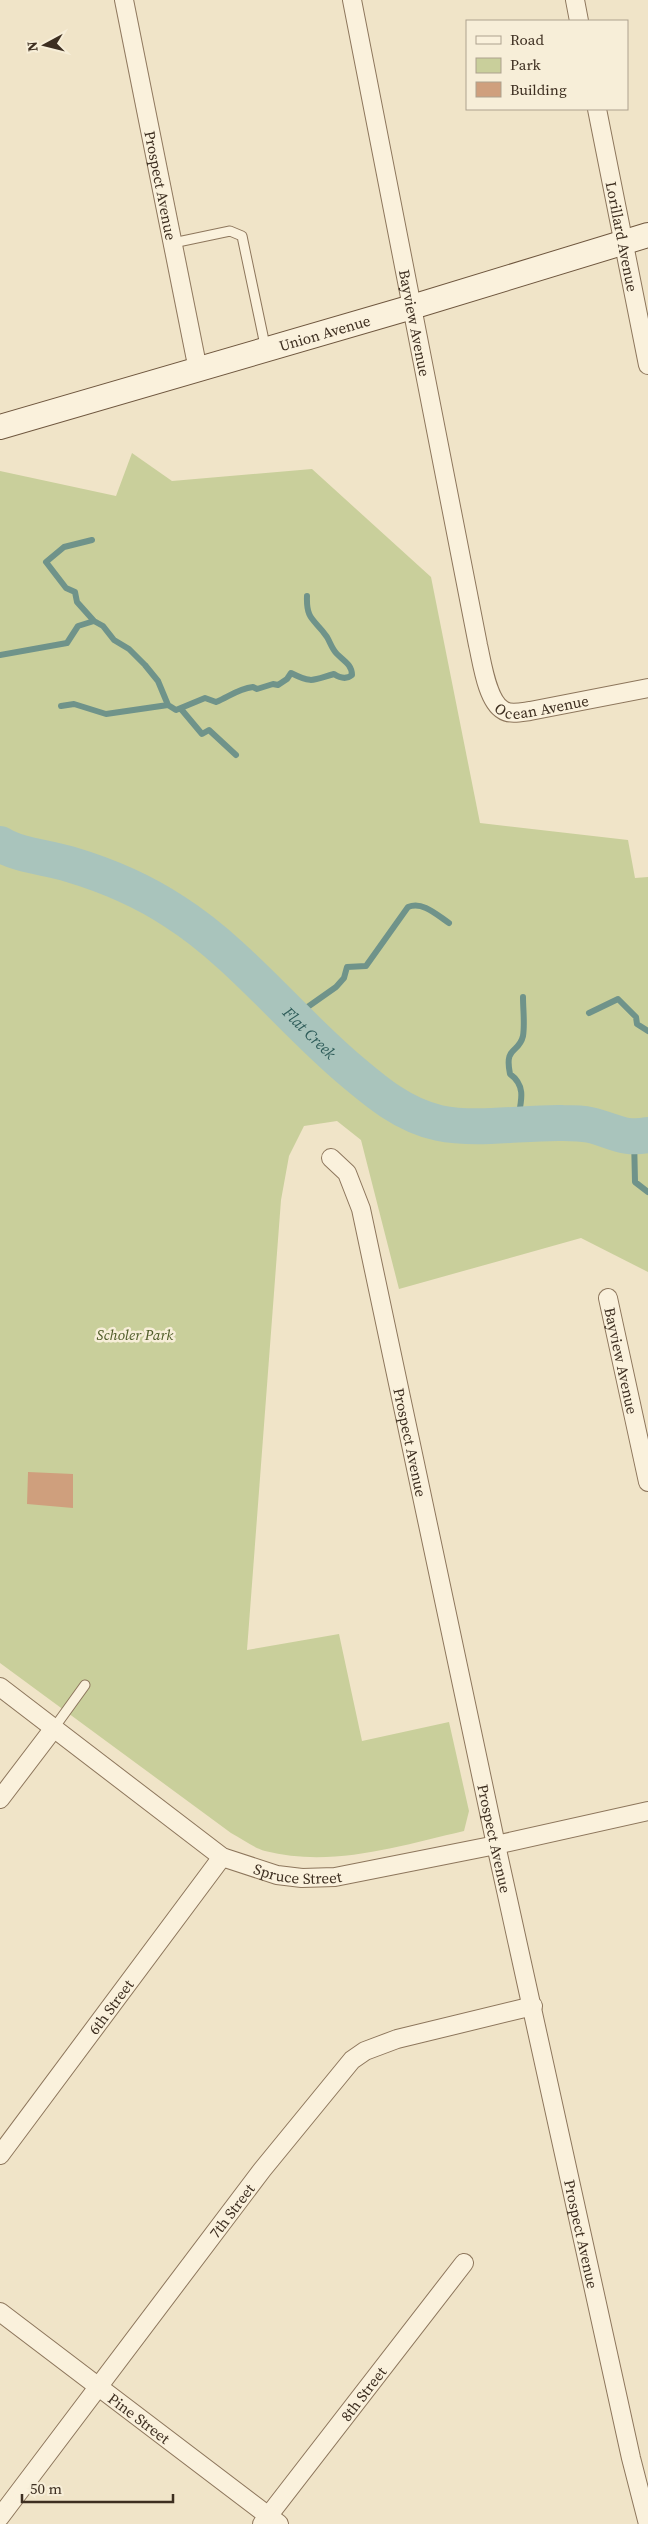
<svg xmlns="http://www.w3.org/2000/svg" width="648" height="2524" font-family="'Source Serif 4',serif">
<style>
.green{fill:#c9cf9b}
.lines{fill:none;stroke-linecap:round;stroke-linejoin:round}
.stream{stroke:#6f938a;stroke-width:6}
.river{stroke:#a9c4bc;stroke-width:36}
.building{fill:#cf9f7d}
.lane-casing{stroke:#8d765c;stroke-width:11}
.street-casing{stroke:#8d765c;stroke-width:20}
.secondary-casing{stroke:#6f573f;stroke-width:26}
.lane{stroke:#faf1dc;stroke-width:9}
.street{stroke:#faf1dc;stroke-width:18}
.secondary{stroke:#faf1dc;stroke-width:24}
.labels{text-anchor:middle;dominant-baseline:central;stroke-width:5;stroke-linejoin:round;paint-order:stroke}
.street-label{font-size:15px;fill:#3d2e20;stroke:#f7eed8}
.park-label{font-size:15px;font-style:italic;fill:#4d5a26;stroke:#f7eed8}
.water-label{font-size:16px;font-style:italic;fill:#2f5d5a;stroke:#f7eed8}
</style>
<rect width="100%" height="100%" fill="#f0e4c8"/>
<path class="green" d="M 132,453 L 172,481 L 312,469 L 431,577 L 480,823 L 628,840 L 635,878 L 648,877 L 648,1272 L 581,1238 L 399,1289 L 361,1140 L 337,1121 L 304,1126 L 289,1156 L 281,1200 L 247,1650 L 339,1634 L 362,1741 L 449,1722 L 469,1811 L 464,1831 C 399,1846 332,1868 265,1851 C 254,1848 242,1839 231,1833 L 0,1663 L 0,471 L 116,496 Z"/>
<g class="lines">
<path class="stream" d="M 92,540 L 64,547 L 46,562 L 66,588 L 75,592 L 77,602 L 94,621
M 0,655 L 67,643 L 78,626 L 94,621 L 103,626 L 114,640 L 129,649 L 145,665 L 158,681 L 168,705 L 176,710 L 205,698 L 216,702 C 230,696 238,689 253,687 L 257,689 L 273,684 L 278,685 L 287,679 L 291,673 C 313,684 313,680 334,674 C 340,678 346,680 352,675 C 352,665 344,661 337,654 C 332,649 330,642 327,637 C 315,619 306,621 307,596
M 61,706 L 74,704 L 106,714 L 168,705
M 181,709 L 202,734 L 209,730 L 236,755
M 589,1013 L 618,999 L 636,1017 L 637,1024 L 648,1031
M 292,1018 L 336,987 L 344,978 L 347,967 L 366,966 L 408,907 C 423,901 437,915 449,923
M 517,1124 C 520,1104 528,1087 510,1074 C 504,1045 519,1054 523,1036 C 525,1024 523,1010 523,997
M 634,1137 L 635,1182 L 648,1192"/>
<path class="river" id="s1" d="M 0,844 C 20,856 46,857 69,864 C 106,875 142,890 175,912 C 238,952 291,1020 349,1069 C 376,1092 403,1115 439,1123 C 477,1131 524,1122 563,1123 C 572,1123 581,1123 590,1125 C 613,1130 623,1140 648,1135"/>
</g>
<path class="building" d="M 28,1472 L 73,1474 L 73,1508 L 27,1504 Z"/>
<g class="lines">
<defs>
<path id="lane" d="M 173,243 L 230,231 L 242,236 L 266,350
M 54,1728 L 85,1685"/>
<g id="street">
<path id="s2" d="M 124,0 L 198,370"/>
<path id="s3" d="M 352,0 L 478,645 C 482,662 487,701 503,710 C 510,715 522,712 530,711 L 648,688"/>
<path d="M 575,0 L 579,21"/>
<path id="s4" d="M 597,109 L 648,365"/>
<path id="s5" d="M 331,1158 L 347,1173 L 361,1209 L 496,1845 L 631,2458 L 648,2524"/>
<path id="s6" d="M 608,1298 L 648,1482"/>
<path id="s7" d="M 0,1687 L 222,1857 L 277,1875 L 302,1878 L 335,1877 L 496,1845 L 648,1811"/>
<path d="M 0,1799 L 54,1728"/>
<path id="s8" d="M 0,2155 L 222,1857"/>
<path id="s9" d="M 0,2312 L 279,2524"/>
<path id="s10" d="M 0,2517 L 262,2170 L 352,2060 L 365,2051 L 397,2039 L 533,2006"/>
<path id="s11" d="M 262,2524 L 464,2263"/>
</g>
<g id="secondary">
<path id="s12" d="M 0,427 L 412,307 L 648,235"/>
</g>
</defs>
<use href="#lane" class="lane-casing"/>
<use href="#street" class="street-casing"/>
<use href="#secondary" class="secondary-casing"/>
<use href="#lane" class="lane"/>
<use href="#street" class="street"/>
<use href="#secondary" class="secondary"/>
</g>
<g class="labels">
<g class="street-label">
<text stroke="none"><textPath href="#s2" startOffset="189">Prospect Avenue</textPath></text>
<text stroke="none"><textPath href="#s4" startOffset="130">Lorillard Avenue</textPath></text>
<text stroke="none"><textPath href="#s3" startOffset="329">Bayview Avenue</textPath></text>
<text stroke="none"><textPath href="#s12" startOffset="338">Union Avenue</textPath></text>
<text stroke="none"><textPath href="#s3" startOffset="768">Ocean Avenue</textPath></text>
<text stroke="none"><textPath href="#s6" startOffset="64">Bayview Avenue</textPath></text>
<text stroke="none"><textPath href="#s5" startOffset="299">Prospect Avenue</textPath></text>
<text stroke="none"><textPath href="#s5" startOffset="704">Prospect Avenue</textPath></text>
<text stroke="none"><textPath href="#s7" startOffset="358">Spruce Street</textPath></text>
<text stroke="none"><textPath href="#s8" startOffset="185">6th Street</textPath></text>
<text stroke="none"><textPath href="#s10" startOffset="384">7th Street</textPath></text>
<text stroke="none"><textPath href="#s5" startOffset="1109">Prospect Avenue</textPath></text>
<text stroke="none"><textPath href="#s11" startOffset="165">8th Street</textPath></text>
<text stroke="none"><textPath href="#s9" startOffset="175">Pine Street</textPath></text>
</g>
<g class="park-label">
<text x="135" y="1334">Scholer Park</text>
</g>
<g class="water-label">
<text stroke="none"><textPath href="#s1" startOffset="370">Flat Creek</textPath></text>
</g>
</g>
<rect x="466" y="20" width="162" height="90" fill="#f7eed8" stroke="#ada18e"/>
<rect x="476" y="36" width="25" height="8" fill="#faf1dc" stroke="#ada18e"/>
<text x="510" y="45" font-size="15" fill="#3d2e20">Road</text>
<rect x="476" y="58" width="25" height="15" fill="#c9cf9b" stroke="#ada18e"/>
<text x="510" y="70" font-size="15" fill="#3d2e20">Park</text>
<rect x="476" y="82" width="25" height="15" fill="#cf9f7d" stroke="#ada18e"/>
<text x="510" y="95" font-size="15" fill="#3d2e20">Building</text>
<g transform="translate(45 45) rotate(263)" stroke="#f7eed8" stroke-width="4" paint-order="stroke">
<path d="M0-4L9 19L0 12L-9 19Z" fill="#3d2e20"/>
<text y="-8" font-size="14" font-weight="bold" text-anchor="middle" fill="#3d2e20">N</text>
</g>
<path d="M22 2494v8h151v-8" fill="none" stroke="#3d2e20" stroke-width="2.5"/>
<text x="30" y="2494" font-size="15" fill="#3d2e20" stroke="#f7eed8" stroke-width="4" paint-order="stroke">50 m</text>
</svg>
